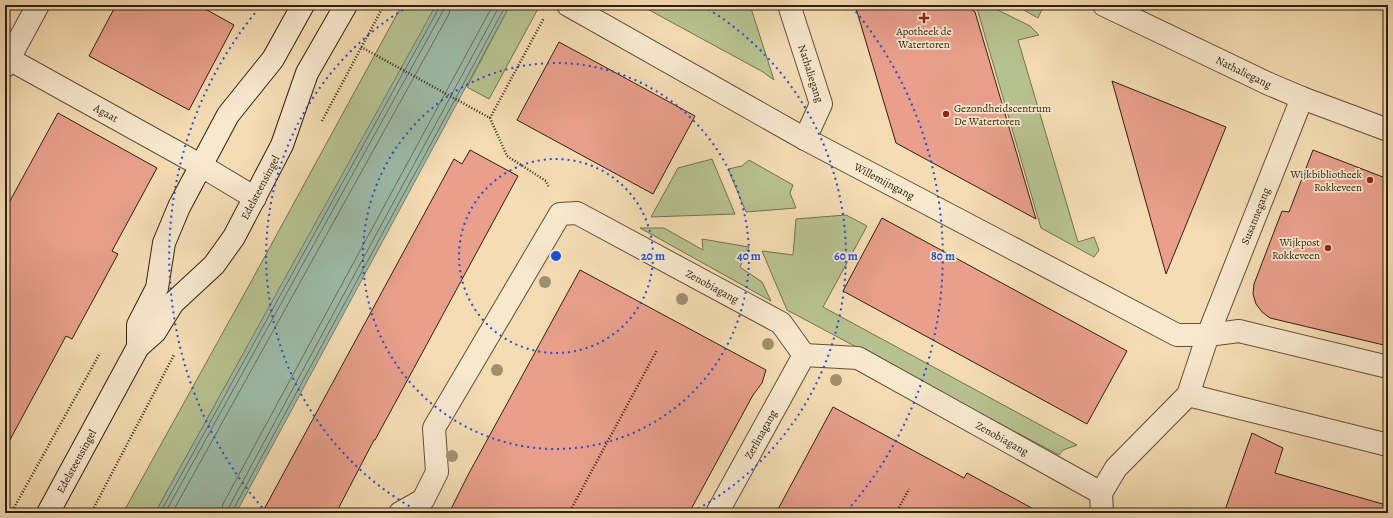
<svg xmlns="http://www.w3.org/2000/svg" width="1393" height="518" font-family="Alegreya,serif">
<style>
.green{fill:#b7c290;stroke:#727150}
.water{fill:#9dbca9;stroke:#717e6c}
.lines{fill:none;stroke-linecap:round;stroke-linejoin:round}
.shore{stroke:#666e5c;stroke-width:1}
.building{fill:#e99f8c;stroke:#2e2010}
.street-casing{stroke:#604f39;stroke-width:24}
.secondary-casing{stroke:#2e2010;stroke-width:24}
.path{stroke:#2e2010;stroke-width:2.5;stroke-dasharray:1 2;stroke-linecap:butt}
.street{stroke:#f8e8ce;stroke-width:22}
.secondary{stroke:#f8e8ce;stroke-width:22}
.tree{fill:#9e906e}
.ring{fill:none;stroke:#1d4ed8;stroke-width:2;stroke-dasharray:2 4}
.poi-dot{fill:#8f2418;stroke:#f8e8ce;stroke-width:1.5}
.labels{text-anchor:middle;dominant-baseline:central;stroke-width:3.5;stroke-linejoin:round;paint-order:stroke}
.poi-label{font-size:11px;fill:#2e2010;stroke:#f8e8ce;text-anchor:end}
.street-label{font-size:11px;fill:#2e2010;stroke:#f8e8ce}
.centre{fill:#1d4ed8;stroke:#f8e8ce;stroke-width:2}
.ring-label{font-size:12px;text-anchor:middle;font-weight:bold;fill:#1d4ed8;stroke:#f8e8ce;stroke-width:3.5;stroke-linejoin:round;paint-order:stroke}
</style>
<rect width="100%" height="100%" fill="#f5dcb3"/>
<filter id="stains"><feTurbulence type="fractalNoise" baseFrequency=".005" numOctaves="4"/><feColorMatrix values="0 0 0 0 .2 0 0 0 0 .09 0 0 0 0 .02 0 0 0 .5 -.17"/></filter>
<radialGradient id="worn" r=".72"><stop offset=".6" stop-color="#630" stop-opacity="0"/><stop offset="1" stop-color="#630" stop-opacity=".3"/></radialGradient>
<path class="green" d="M 402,5 L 437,5 L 155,513 L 123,513 L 252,280 Z
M 510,5 L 540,5 L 489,99 L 467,87 Z
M 640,5 L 666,5 L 667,10 L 683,5 L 710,5 L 710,6 L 715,5 L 750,5 L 774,80 L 763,72 Z
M 976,5 L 988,5 L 1030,26 L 1039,35 L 1018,40 L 1078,242 L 1094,237 L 1099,250 L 1094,257 L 1041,228 Z
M 1015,5 L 1044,5 L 1038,18 Z
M 712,159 L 735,214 L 651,217 L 678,168 Z
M 749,160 L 793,185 L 790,193 L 796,208 L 746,212 L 728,169 L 742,166 Z
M 846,215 L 867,226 L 823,307 L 1077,445 L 1063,450 L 1059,455 L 787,310 L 762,251 L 793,255 L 796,219 Z
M 640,228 L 664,228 L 703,250 L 702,239 L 749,247 L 740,267 L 762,282 L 771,301 Z"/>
<path class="water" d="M 436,5 L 510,5 L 236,513 L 155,513 Z"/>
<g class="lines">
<path class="shore" d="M 160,513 L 439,8 L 440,5
M 165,513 L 443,11 L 445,5
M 172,513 L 449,14 L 451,5
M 221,513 L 223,504 L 493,5
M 227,513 L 229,507 L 500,5
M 233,513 L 233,510 L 506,5"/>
</g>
<path class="building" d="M 116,5 L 198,5 L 234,25 L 189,110 L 89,56 Z
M 855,5 L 965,5 L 975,12 L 1036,219 L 896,143 Z
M 559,42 L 695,116 L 653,194 L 517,120 Z
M 1112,81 L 1226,127 L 1166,274 Z
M 58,113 L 157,168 L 112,251 L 118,254 L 72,339 L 66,336 L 5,449 L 5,210 Z
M 470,150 L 518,176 L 375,440 L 374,440 L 336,513 L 262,513 L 454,159 L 462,164 Z
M 1313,150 L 1388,179 L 1388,346 L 1270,318 L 1262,312 L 1256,304 L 1253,294 L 1254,284 L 1282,211 L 1289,212 Z
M 882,218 L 1127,351 L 1087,424 L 843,291 Z
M 580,270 L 766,370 L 762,383 L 753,395 L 689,513 L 449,513 L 468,475 Z
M 833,407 L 964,478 L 967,473 L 1041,513 L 776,513 Z
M 1252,433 L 1283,448 L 1275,473 L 1386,505 L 1385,513 L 1224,513 Z"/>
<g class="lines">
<defs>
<g id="street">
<path id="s1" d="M 568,5 L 805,139 L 1177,335 L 1208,335 L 1239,331 L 1388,367"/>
<path id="s2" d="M 789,5 L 821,104 L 805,139"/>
<path id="s3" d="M 1104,5 L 1269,84 L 1302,98 L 1388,130"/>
<path id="s4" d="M 9,59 L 200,165 L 255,198"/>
<path d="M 5,66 L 38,5"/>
<path id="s5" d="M 804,355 L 858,358 L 1101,493"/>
<path d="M 1188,395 L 1388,445"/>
<path id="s6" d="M 400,513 L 423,500 L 437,472 L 434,428 L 560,214 L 577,213 L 781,323 L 804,355"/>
<path id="s7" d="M 717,513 L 804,355"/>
<path id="s8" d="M 1102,513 L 1101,493 L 1116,468 L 1188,395 L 1208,335 L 1302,98"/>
</g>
<g id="secondary">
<path d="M 138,347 L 138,325 L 157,288 L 164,243 L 179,207 L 228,115 L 273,59 L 303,5"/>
<path id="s9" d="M 48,513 L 138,347 L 155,332 L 173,303 L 214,265 L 234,237 L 282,145 L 307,73 L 346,5"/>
</g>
</defs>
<use href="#street" class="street-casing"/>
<use href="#secondary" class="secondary-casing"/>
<path class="path" d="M 361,47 L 490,118 L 507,156 L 546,181 L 549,188
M 490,118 L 544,18
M 322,121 L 384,5
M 516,511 L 520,513
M 11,513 L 100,353
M 91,513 L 174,355
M 569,513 L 657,350
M 896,513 L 909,489"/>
<use href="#street" class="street"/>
<use href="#secondary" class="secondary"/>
</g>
<g class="tree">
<circle cx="545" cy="282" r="6"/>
<circle cx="682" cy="299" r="6"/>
<circle cx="768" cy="344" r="6"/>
<circle cx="497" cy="370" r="6"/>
<circle cx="836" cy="380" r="6"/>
<circle cx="452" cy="456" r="6"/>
</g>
<g class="ring">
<circle cx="556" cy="256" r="97"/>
<circle cx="556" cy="256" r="193"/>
<path d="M420 512A290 290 0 0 1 409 6M703 6A290 290 0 0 1 692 512"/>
<path d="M266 512A387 387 0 0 1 260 7M852 7A387 387 0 0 1 846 512"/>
</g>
<g class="poi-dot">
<path d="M922 12h4v4h4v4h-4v4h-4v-4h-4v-4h4z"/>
<circle cx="946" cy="114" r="4"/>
<circle cx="1370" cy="180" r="4"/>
<circle cx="1328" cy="248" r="4"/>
</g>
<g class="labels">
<g class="poi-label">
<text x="924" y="31" text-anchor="middle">Apotheek de<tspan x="924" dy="13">Watertoren</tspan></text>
<text x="954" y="108" text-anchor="start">Gezondheidscentrum<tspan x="954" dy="13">De Watertoren</tspan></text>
<text x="1362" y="174">Wijkbibliotheek<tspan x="1362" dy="13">Rokkeveen</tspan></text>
<text x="1320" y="242">Wijkpost<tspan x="1320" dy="13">Rokkeveen</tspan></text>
</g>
<g class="street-label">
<text stroke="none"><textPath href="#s3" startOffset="155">Nathaliegang</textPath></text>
<text stroke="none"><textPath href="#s2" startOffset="72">Nathaliegang</textPath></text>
<text stroke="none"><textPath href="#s4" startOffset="111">Agaat</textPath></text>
<text stroke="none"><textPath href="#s1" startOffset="362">Willemijngang</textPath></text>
<text stroke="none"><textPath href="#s9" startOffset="392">Edelsteensingel</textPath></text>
<text stroke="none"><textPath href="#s8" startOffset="343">Susannegang</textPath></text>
<text stroke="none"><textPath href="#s6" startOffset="521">Zenobiagang</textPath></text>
<text stroke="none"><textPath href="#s7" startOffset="90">Zerlinagang</textPath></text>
<text stroke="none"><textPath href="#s5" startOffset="219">Zenobiagang</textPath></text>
<text stroke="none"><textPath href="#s9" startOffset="59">Edelsteensingel</textPath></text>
</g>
</g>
<circle cx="556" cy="256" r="6" class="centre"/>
<g class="ring-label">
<text x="653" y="260">20 m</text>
<text x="749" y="260">40 m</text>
<text x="846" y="260">60 m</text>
<text x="943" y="260">80 m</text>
</g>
<rect width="1393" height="518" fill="none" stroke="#f5dcb3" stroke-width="20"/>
<rect x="6" y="6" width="1381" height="506" fill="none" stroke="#2e2010" stroke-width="2"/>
<rect x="10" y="10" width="1373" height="498" fill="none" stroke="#2e2010"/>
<rect width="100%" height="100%" filter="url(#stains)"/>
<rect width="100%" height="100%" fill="url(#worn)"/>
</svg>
